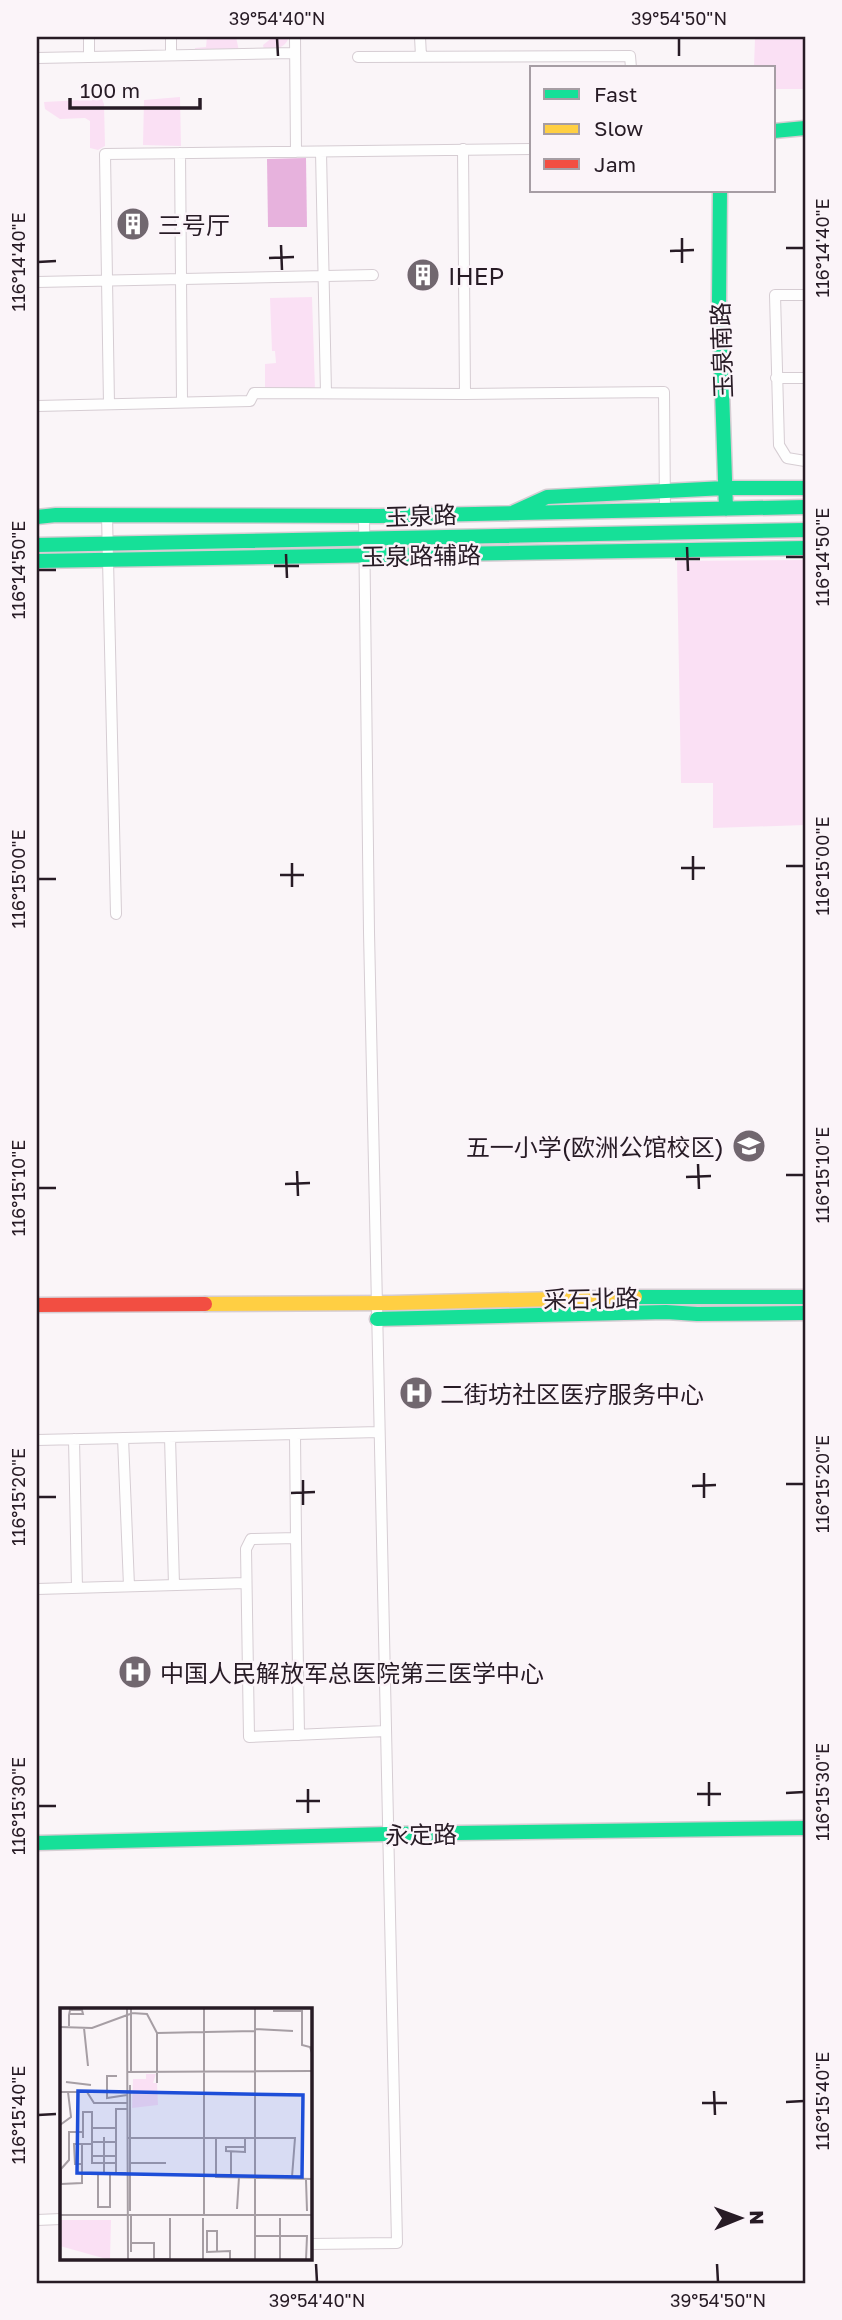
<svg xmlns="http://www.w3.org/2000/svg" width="842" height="2320" font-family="'Golos Text','Noto Sans SC',sans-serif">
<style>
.green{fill:#fae0f4}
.water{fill:#e7b2dd}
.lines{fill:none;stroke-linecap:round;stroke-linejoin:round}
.street-casing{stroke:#d6cdd3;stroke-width:12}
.fast-casing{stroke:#d6cdd3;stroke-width:17}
.slow-casing{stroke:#d6cdd3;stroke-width:17}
.jam-casing{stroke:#d6cdd3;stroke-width:17}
.street{stroke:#fefefe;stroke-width:10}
.fast{stroke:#16e098;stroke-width:14}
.slow{stroke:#ffcf43;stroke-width:14}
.jam{stroke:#f24e42;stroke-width:14}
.ticks{fill:none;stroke:#271b25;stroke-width:2.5}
.labels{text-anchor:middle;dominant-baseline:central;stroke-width:5;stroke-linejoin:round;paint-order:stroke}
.poi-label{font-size:24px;fill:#271b25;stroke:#fbf4f9;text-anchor:start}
.street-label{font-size:24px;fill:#271b25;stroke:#fbf4f9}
.inset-road{fill:none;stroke:#a69ea4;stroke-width:2}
.view{fill:#1d4ed8;fill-opacity:0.15;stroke:#1d4ed8;stroke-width:3.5}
.inset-edge{fill:none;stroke:#271b25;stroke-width:3.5}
.neatline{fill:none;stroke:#271b25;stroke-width:2.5}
.ticks-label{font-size:18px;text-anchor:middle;fill:#271b25}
</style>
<rect width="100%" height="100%" fill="#faf5f8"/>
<path class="green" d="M 207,37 L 236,37 L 239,51 L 195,51 L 195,48 L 206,47 Z
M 273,37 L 289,37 C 285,49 275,49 264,50 L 263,45 Z
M 755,37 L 805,37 L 805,89 L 774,89 L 774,68 L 754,68 Z
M 180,97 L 181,146 L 143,145 L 144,100 Z
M 102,99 L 104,104 L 105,146 L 98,150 L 90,148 L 90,121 L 85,118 L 60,119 L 45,109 L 44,102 Z
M 312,297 L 315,390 L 265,391 L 265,364 L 276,363 L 275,351 L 272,351 L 270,298 Z
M 805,560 L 805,825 L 713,828 L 713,783 L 681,783 L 677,561 Z"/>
<path class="water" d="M 306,158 L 307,227 L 268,227 L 267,159 Z"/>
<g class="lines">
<defs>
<path id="street" d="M 89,37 L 89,56
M 171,37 L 171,55
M 295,37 L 296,152
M 420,37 L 421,56
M 358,57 L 630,56 L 631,68
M 37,58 L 295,53
M 321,152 L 326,393
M 180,153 L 182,402
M 37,282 L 373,275
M 805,295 L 775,295 L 779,445 L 787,458 L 805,461
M 776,378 L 805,378
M 465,394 L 664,392 L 665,509
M 109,404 L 105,154 L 532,149
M 37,406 L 250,401 L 254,393 L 465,394 L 463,149
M 107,515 L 116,914
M 295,1434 L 296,1538
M 170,1437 L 174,1585
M 123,1438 L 129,1586
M 74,1439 L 77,1588
M 37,1440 L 379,1432
M 37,1589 L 246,1583
M 299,1735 L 296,1538 L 251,1539 L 246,1549 L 249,1737 L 386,1731
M 37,2220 L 61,2219
M 310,2244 L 397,2243 L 369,932 L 364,516"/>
<path id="fast" d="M 774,131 L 805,128
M 720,191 L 719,301 L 726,509
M 514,512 L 547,497 L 725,488 L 805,488
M 37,517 L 56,515 L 379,516 L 805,507
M 37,545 L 805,530
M 37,561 L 805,548
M 635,1297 L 805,1297
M 377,1319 L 666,1312 L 697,1314 L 805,1313
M 37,1843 L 388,1834 L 805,1828"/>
<path id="slow" d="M 205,1304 L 392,1303 L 635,1297"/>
<path id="jam" d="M 37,1305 L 205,1304"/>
</defs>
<use href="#street" class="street-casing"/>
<use href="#fast" class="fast-casing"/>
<use href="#slow" class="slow-casing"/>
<use href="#jam" class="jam-casing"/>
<use href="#street" class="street"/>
<use href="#fast" class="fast"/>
<use href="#slow" class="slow"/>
<use href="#jam" class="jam"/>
</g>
<path class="ticks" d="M 277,38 L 278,56M 679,38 L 679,56M 682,238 L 682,263M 281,245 L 282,270M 786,248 L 804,248M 670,251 L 694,250M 269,258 L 294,257M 38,262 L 56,261M 687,547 L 688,571M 286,554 L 287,578M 786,557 L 804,557M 675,559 L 700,559M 274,566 L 299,566M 38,570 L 56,570M 693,856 L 693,880M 292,863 L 292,887M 786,866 L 804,866M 681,868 L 705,868M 280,875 L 304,875M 38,879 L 56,879M 698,1164 L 699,1189M 297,1171 L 298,1196M 786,1175 L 804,1175M 686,1177 L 711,1176M 285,1184 L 310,1183M 38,1188 L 56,1188M 704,1473 L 704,1498M 303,1480 L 303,1505M 786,1484 L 804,1484M 692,1486 L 716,1485M 291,1493 L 315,1492M 38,1497 L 56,1497M 709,1782 L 709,1806M 308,1789 L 308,1813M 786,1793 L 804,1792M 697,1794 L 721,1794M 296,1801 L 320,1801M 38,1806 L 56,1806M 714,2091 L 715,2115M 786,2102 L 804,2101M 702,2103 L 727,2103M 38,2115 L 56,2114M 316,2264 L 317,2282M 717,2264 L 718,2282"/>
<defs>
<symbol id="building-disc" viewBox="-11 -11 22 22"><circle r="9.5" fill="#71676f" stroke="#fbf4f9"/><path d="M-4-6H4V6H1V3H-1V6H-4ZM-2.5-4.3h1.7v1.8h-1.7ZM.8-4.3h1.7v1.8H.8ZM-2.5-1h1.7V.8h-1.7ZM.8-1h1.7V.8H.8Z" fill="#fff"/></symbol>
<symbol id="school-disc" viewBox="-11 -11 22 22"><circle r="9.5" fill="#71676f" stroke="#fbf4f9"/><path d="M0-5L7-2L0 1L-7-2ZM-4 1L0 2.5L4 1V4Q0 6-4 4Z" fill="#fff"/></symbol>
<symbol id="hospital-disc" viewBox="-11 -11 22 22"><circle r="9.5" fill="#71676f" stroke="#fbf4f9"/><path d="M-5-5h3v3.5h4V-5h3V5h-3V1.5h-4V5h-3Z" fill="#fff"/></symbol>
</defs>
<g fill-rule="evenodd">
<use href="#building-disc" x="114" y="205" width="38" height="38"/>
<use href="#building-disc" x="404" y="256" width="38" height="38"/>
<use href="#school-disc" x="730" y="1127" width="38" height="38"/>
<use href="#hospital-disc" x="397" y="1374" width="38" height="38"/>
<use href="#hospital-disc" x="116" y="1653" width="38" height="38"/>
</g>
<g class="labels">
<g class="poi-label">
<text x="158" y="224">三号厅</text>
<text x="448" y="275">IHEP</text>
<text x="724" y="1146" text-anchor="end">五一小学(欧洲公馆校区)</text>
<text x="440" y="1393">二街坊社区医疗服务中心</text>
<text x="160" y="1672">中国人民解放军总医院第三医学中心</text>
</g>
<g class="street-label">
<text transform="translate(721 350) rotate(-92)">玉泉南路</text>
<text transform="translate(421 515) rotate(-2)">玉泉路</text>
<text transform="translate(421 555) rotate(-1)">玉泉路辅路</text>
<text transform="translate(591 1298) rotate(-1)">采石北路</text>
<text transform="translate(421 1834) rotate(-1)">永定路</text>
</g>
</g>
<g transform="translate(60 2008)">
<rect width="252" height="252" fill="#faf5f8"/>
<path d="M 86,66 L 96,66 L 93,75 L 97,75 L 98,97 L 72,100 L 73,71 L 86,71 ZM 0,212 L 51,212 L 50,252 L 0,238 Z" fill="#fae0f4"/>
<path class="inset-road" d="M 67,0 L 68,252M 71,0 L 71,64M 144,0 L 144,206M 195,0 L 195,252M 213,3 L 242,3 L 242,37 L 250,39 L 252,45M 71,5 L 87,6 L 97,25 L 97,75M 9,18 L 9,7 L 10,2 L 22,2 L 23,6 L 9,6M 0,19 L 32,20 L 70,6M 24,20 L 28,58M 195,21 L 233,23M 145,24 L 195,23M 97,25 L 144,24M 67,64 L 252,63M 57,68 L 47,68 L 47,90 L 67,87M 6,74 L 31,77M 70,77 L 70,203M 0,84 L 27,84 L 34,95 L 67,95M 0,117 L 11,109 L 8,84M 32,120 L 56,120 L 56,166M 56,120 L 56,101 L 67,101M 44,129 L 44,166M 23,130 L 23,104 L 32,104 L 32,155 L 56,155M 68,130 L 235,130 L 232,169M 156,130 L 156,169 L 252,171M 185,130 L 185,144 L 166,143 L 166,139 L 185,139M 32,134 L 55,134M 171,144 L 171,169M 32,148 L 56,148M 71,155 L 106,155M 22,156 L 15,156 L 14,136 L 32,136M 23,166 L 66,165M 38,166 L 38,199 L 50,199 L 50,166M 246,172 L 247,203M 1,176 L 1,161 L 9,152 L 9,124 L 23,124M 1,176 L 22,175 L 22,136M 177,201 L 179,169M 0,207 L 252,207M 71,207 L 71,244M 110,210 L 110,252M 143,210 L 143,252M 220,210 L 220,252M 194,228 L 247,228 L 246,252M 94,234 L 94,251 L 110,251M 71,235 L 94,235M 157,243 L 157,223 L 147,223 L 147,244 L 170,243 L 170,252"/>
<path class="view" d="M 18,83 L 243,87 L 242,169 L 17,165 Z"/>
<rect width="252" height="252" class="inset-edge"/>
</g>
<rect width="842" height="2320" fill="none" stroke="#fbf4f9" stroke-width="77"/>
<rect x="530" y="66" width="245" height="126" fill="#fbf4f9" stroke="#a69da4" stroke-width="2"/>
<rect x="544" y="89" width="35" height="10" fill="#16e098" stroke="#a69da4" stroke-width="2"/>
<text x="594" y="102" font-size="21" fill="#271b25">Fast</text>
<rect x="544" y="124" width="35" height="10" fill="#ffcf43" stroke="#a69da4" stroke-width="2"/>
<text x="594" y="136" font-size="21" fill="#271b25">Slow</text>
<rect x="544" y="159" width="35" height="10" fill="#f24e42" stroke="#a69da4" stroke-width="2"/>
<text x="594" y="172" font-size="21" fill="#271b25">Jam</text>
<g transform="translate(740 2218) rotate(89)" stroke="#fbf4f9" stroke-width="5" paint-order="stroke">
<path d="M0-5L12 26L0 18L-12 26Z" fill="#271b25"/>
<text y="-10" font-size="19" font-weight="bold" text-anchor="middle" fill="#271b25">N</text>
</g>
<path d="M70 98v10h130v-10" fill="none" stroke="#271b25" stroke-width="3.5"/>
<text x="80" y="98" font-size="21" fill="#271b25" stroke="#fbf4f9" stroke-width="5" paint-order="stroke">100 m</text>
<rect x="38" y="38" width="766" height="2244" class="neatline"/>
<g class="ticks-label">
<text x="277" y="25">39°54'40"N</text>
<text x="679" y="25">39°54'50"N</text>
<text transform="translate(823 248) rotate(-90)" y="6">116°14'40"E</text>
<text transform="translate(19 262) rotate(-90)" y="6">116°14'40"E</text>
<text transform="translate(823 557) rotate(-90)" y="6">116°14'50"E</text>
<text transform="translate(19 570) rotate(-90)" y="6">116°14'50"E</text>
<text transform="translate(823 866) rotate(-90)" y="6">116°15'00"E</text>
<text transform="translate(19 879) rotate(-90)" y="6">116°15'00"E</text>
<text transform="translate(823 1175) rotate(-90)" y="6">116°15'10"E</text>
<text transform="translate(19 1188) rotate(-90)" y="6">116°15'10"E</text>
<text transform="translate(823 1484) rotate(-90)" y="6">116°15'20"E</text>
<text transform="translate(19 1497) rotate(-90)" y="6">116°15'20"E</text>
<text transform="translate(823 1792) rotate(-90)" y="6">116°15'30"E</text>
<text transform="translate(19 1806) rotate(-90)" y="6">116°15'30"E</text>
<text transform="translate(823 2101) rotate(-90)" y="6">116°15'40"E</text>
<text transform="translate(19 2115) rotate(-90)" y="6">116°15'40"E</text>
<text x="317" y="2307">39°54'40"N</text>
<text x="718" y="2307">39°54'50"N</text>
</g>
</svg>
